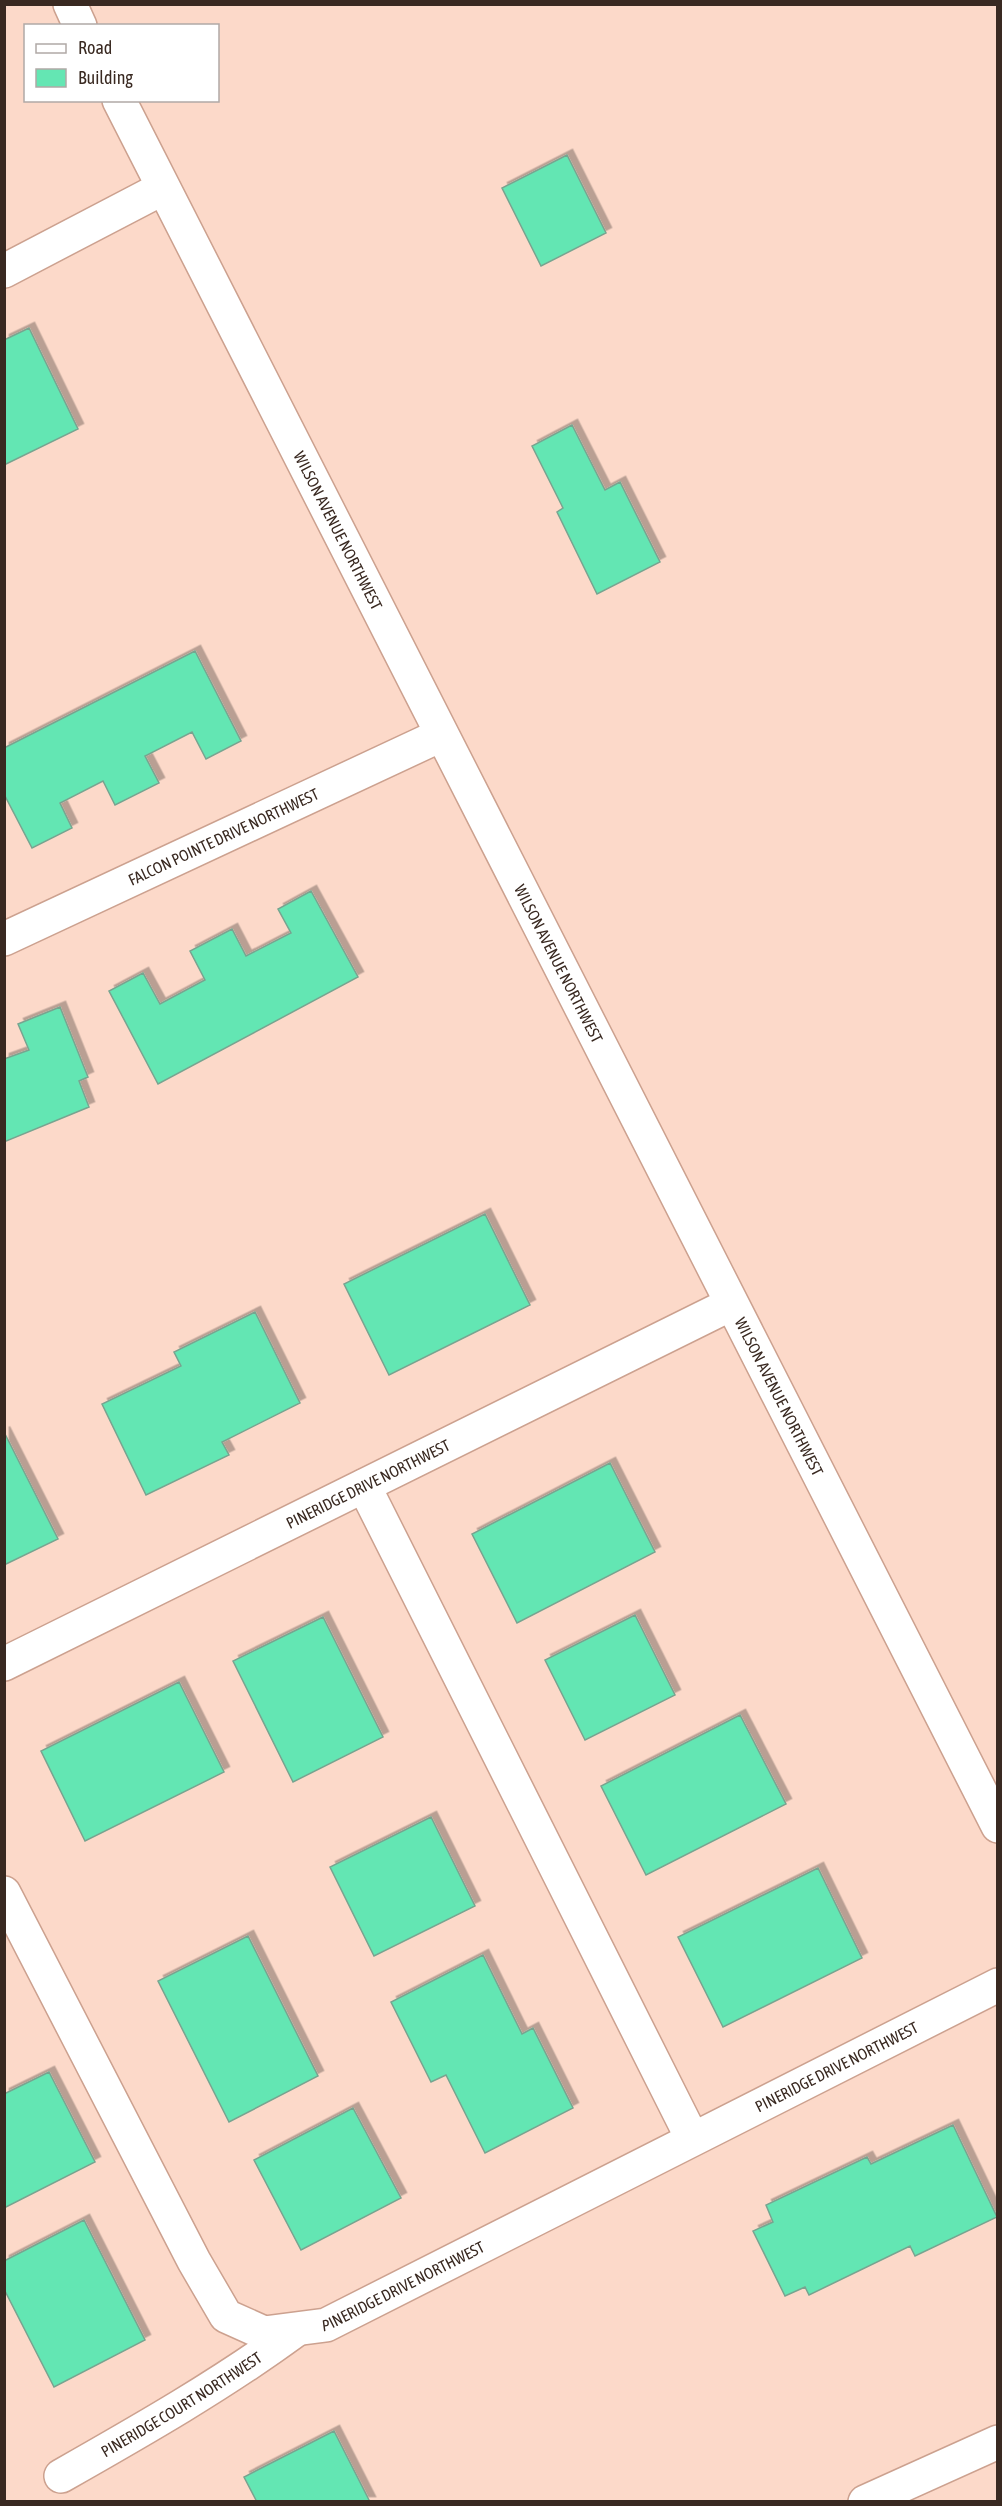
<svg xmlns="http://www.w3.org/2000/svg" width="1002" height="2506" font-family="'Asap Condensed',sans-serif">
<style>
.building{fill:#64e6b3;stroke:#78a490;stroke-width:1.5;filter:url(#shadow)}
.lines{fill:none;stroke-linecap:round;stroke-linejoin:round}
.minor-casing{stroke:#cca18f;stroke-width:36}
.major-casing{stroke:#cca18f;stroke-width:36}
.minor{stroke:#fff;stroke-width:33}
.major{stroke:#fff;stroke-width:33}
.labels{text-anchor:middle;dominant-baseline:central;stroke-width:6;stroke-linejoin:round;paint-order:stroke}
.street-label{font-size:16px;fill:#392921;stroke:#fff}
</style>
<defs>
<filter id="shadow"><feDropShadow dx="5.5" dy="-5.5" stdDeviation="0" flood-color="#0004"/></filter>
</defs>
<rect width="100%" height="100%" fill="#fcd9c9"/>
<path class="building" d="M 567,155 L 606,233 L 541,266 L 502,188 Z
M 29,328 L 78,429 L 4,465 L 4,340 Z
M 572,425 L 605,490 L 620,482 L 660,562 L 597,594 L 557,512 L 563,508 L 532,446 Z
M 195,651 L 241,741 L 206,759 L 192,732 L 145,756 L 159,783 L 115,805 L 103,781 L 60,803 L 72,828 L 32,848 L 4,794 L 4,748 Z
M 311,891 L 358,977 L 158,1084 L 109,991 L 143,973 L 160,1004 L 205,980 L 190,951 L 232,929 L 246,956 L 291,933 L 278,909 Z
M 60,1007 L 88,1077 L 79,1081 L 89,1107 L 4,1142 L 4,1059 L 29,1050 L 18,1024 Z
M 485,1214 L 530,1305 L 389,1375 L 344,1284 Z
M 255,1312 L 300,1403 L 222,1442 L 229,1455 L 146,1495 L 102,1404 L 181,1366 L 174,1352 Z
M 4,1432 L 58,1539 L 4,1565 Z
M 610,1463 L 655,1552 L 517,1623 L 472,1534 Z
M 635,1615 L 675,1695 L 585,1740 L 545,1660 Z
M 323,1617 L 383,1737 L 293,1782 L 233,1661 Z
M 179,1682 L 224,1772 L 85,1841 L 41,1751 Z
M 740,1715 L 786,1804 L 646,1875 L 601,1786 Z
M 431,1817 L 475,1906 L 374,1956 L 330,1867 Z
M 818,1868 L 862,1958 L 723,2027 L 678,1937 Z
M 248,1936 L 318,2076 L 229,2122 L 158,1981 Z
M 483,1955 L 522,2034 L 533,2028 L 573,2108 L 485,2153 L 446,2075 L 431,2082 L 391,2002 Z
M 49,2072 L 95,2162 L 4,2208 L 4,2094 Z
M 353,2108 L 401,2198 L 301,2250 L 254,2160 Z
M 953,2125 L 997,2217 L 915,2256 L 910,2246 L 809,2295 L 805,2287 L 785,2296 L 753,2231 L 773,2222 L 766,2205 L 867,2157 L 871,2164 Z
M 84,2220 L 145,2340 L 54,2387 L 4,2289 L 4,2261 Z
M 334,2431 L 370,2502 L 257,2502 L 244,2477 Z"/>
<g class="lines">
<defs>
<g id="minor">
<path d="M 4,271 L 163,188"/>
<path id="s1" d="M 4,939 L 441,735"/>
<path d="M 364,1486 L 692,2138"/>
<path id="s2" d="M 4,1664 L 731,1304"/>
<path id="s3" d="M 4,1893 L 194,2261 L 226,2316 L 264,2333 L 326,2325 L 998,1985"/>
<path id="s4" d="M 61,2476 C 142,2430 221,2385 296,2330"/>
<path d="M 865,2502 L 998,2442"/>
</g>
<g id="major">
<path d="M 70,4 L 80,26"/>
<path id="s5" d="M 119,100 L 998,1826"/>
</g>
</defs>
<use href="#minor" class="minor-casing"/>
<use href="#major" class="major-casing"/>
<use href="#minor" class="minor"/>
<use href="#major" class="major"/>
</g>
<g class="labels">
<g class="street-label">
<text stroke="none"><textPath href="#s5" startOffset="483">WILSON AVENUE NORTHWEST</textPath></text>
<text stroke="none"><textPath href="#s1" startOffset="242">FALCON POINTE DRIVE NORTHWEST</textPath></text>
<text stroke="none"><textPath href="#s5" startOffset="969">WILSON AVENUE NORTHWEST</textPath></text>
<text stroke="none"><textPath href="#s5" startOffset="1455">WILSON AVENUE NORTHWEST</textPath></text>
<text stroke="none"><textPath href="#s2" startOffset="406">PINERIDGE DRIVE NORTHWEST</textPath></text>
<text stroke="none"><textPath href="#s3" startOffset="1154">PINERIDGE DRIVE NORTHWEST</textPath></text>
<text stroke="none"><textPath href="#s3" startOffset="668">PINERIDGE DRIVE NORTHWEST</textPath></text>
<text stroke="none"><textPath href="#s4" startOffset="140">PINERIDGE COURT NORTHWEST</textPath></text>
</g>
</g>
<rect width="1002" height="2506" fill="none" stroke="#392921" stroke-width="12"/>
<rect x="24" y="24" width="195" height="78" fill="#ffffff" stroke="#b0a9a6" stroke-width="1.5"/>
<rect x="36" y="44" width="30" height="9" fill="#ffffff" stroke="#b0a9a6" stroke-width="1.5"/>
<text x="78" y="54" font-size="18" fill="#392921">Road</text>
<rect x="36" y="69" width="30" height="18" fill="#64e6b3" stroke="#b0a9a6" stroke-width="1.5"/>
<text x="78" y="84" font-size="18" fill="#392921">Building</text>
</svg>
